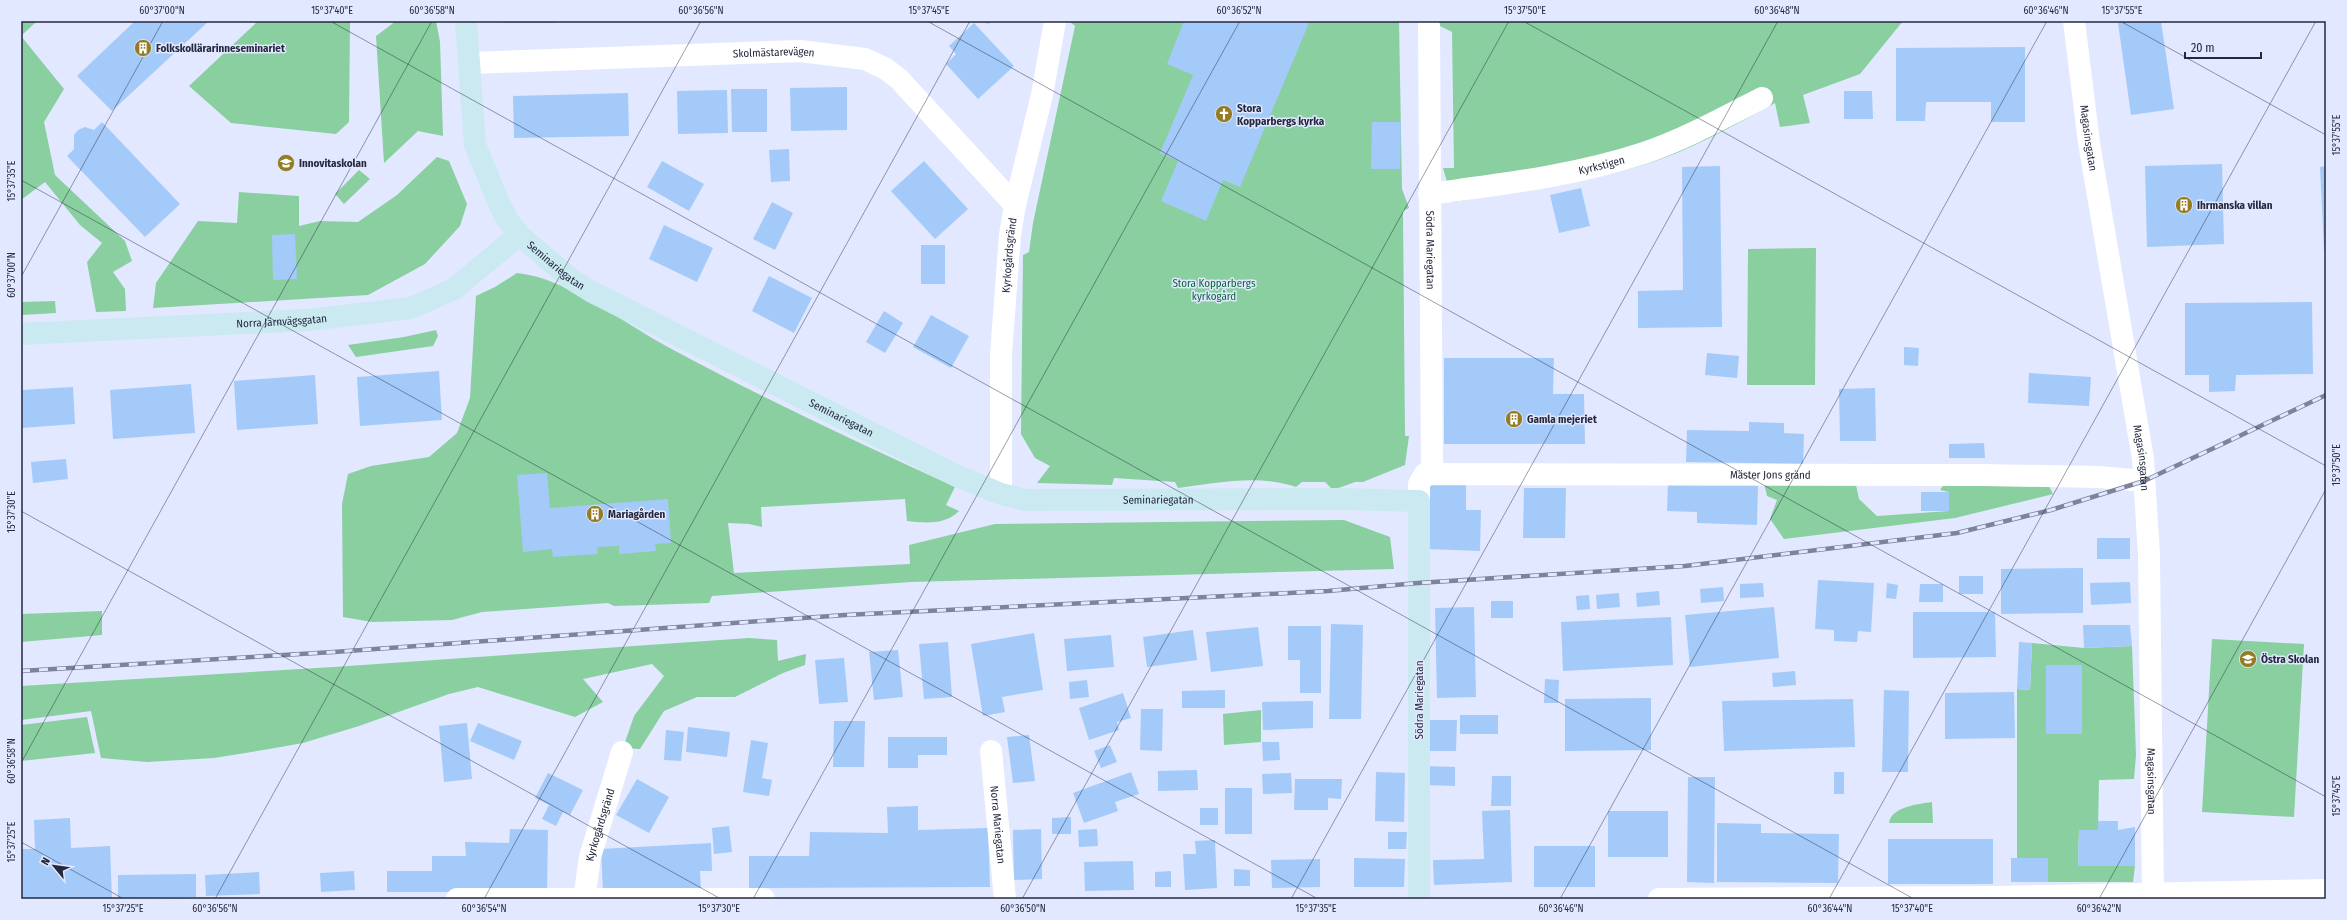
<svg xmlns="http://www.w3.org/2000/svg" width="2347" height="920" font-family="'Fira Sans Condensed',sans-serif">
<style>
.green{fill:#89cf9f;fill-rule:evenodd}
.building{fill:#a4caf9}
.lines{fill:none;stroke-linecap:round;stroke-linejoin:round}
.street{stroke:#fff;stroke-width:22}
.secondary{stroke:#cbe9f0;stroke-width:22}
.rail-casing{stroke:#7d8399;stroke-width:4.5}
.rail{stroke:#e2e8ff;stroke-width:3;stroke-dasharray:9;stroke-linecap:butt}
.ticks{fill:none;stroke:#24293e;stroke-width:1;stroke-opacity:0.45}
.labels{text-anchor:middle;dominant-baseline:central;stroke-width:3;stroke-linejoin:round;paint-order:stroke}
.poi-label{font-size:11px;font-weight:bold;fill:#24293e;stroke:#e2e8ff;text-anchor:start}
.street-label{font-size:11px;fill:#24293e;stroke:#e2e8ff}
.park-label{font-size:11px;fill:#096737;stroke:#e2e8ff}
.neatline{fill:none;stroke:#24293e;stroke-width:1.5}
.ticks-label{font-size:10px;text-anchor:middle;fill:#24293e}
</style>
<rect width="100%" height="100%" fill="#e2e8ff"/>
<path class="green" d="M 21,21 L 37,21 L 21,36 L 64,89 L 44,122 L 55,175 L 125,241 L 132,261 L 113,272 L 125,289 L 126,311 L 96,312 L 87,262 L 102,243 L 80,225 L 45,182 L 21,200 Z
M 258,21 L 350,21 L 349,122 L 336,134 L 231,123 L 189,86 Z
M 396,21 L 436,21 L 440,42 L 443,136 L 418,131 L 384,163 L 376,36 Z
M 1069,21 L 1399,21 L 1402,189 L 1409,208 L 1403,211 L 1405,436 L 1409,436 L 1405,465 L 1363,482 L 1355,482 L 1333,490 L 1325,482 L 1302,482 L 1296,487 C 1260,474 1215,483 1178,488 L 1175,482 L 1114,478 L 1112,485 L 1037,483 L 1050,466 L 1035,458 L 1021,434 L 1023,255 L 1029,252 L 1033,223 L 1075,26 Z
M 1430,21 L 1903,21 L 1860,74 L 1803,95 L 1810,123 L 1780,127 L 1775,103 C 1731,127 1688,152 1640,166 C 1579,184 1515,192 1453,202 L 1443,168 L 1454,168 L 1452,32 Z
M 437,157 L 449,161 L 467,204 L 460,226 L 425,264 L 368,295 L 153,308 L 156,283 L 198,221 L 237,223 L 239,192 L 299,196 L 299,226 L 320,221 L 358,222 L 397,195 Z
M 359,170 L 370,179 L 344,204 L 335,194 Z
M 1816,248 L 1815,385 L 1747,385 L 1748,249 Z
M 517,273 C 567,278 622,322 666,346 C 760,397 858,443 955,487 L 946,505 L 959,511 C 946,525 925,523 907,521 L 905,499 L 761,507 L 762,527 L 749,524 L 728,523 L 734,573 L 910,564 L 909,545 L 995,524 L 1344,520 L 1390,537 L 1394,569 L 911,582 L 712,596 L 709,603 L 614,606 L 608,603 L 482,612 L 452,620 L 372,622 L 343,617 L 342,504 L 348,474 L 371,466 L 429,457 L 457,433 L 470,398 L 476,296 L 495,287 Z
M 55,301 L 56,313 L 21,315 L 21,302 Z
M 436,330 L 438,336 L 433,346 L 356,357 L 348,345 L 404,337 Z
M 1951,475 L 2048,484 L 2053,494 L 1955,518 L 1784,539 L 1770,519 L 1777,500 L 1767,496 L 1763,479 L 1856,485 L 1859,499 L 1877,516 L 1949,511 L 1949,492 L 1940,490 Z
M 102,611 L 102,635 L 21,642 L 21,614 Z
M 749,638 L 777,640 L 778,661 L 806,654 L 805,665 L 783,673 L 735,697 L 697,697 L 664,711 L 640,749 L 623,748 L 634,716 L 664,676 L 652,664 L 583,679 L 603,702 L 575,717 L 478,687 L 449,694 L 359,726 L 303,743 L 269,749 L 214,758 L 147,762 L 101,758 L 91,711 L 21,720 L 21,686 L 334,667 Z
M 2212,639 L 2304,644 L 2294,817 L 2202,812 Z
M 2032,643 L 2084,648 L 2132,646 L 2136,755 L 2134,779 L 2099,780 L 2098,830 L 2079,830 L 2078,866 L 2135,866 L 2133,882 L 2048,882 L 2047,858 L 2017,858 L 2017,689 L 2030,690 ZM 2046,665 L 2082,665 L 2082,734 L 2046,734 Z
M 1261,710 L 1261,742 L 1224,745 L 1223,714 Z
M 87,717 L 95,753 L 21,761 L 21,725 Z
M 1932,802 L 1933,823 L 1889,823 C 1891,807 1918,804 1932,802 Z"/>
<path class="building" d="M 135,21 L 209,21 L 112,111 L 77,76 Z
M 503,21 L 555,21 L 555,23 L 503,23 Z
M 978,21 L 990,21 L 989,24 Z
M 1184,21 L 1304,21 L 1309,23 L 1240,187 L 1223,180 L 1206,221 L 1161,201 L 1178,161 L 1160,153 L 1193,75 L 1167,64 Z
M 2132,21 L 2161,21 L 2174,109 L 2131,115 L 2118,23 Z
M 974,23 L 1014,66 L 978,99 L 946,64 L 956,54 L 949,46 Z
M 2025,47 L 2025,122 L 1991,122 L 1991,102 L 1926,102 L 1925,121 L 1896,121 L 1896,48 Z
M 847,87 L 847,130 L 791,131 L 790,88 Z
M 731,89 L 767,89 L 767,132 L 732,132 Z
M 727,90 L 728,133 L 678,134 L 677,91 Z
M 1844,91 L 1872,91 L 1873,119 L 1844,119 Z
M 628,93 L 629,136 L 514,138 L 513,96 Z
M 102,122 L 180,204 L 145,237 L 67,156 L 74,149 L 74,135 L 78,130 L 85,127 L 94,130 Z
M 1372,122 L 1401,122 L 1400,169 L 1371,169 Z
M 789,149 L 790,181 L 771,182 L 769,150 Z
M 662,161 L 704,184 L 689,211 L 647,187 Z
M 924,161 L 968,209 L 935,239 L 891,191 Z
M 2222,164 L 2224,244 L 2147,247 L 2145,166 Z
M 1720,166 L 1722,327 L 1638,328 L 1638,291 L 1683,290 L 1682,167 Z
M 2326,166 L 2326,250 L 2324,250 L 2320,167 Z
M 1581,188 L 1590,226 L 1559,233 L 1550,195 Z
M 772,202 L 793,213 L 775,250 L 753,239 Z
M 664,225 L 713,248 L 697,282 L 649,259 Z
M 295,234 L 297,279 L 273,280 L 272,235 Z
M 921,245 L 945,245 L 945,284 L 921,284 Z
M 769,276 L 812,298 L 794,333 L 752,311 Z
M 2312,302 L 2313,374 L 2236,375 L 2235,391 L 2209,392 L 2209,375 L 2185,375 L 2185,303 Z
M 884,311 L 903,323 L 885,353 L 866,342 Z
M 931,315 L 969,336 L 951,368 L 913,347 Z
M 1904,347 L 1919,348 L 1918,366 L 1904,365 Z
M 1707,353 L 1739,356 L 1737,378 L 1705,375 Z
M 1444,358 L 1554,358 L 1553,394 L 1584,394 L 1585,444 L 1444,444 Z
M 439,371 L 442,420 L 360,426 L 357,377 Z
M 2029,373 L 2091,377 L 2089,406 L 2028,403 Z
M 315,375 L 318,424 L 237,430 L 234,381 Z
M 191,384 L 195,433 L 113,439 L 110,390 Z
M 73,387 L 75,424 L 21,428 L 21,390 Z
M 1875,388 L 1876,441 L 1840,441 L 1839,389 Z
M 1749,422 L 1784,423 L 1784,433 L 1804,434 L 1803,464 L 1686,462 L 1687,430 L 1749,431 Z
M 1984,443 L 1985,458 L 1949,458 L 1949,444 Z
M 66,459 L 68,479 L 33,483 L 31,462 Z
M 547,473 L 550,508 L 668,499 L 671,543 L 655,544 L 656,551 L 619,554 L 619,546 L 597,547 L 598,554 L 553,557 L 552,549 L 523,552 L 517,475 Z
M 1668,482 L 1758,485 L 1757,525 L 1697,523 L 1697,512 L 1667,511 Z
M 1430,484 L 1466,485 L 1466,510 L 1481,510 L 1480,551 L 1428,549 Z
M 1524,488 L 1566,488 L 1565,538 L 1523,538 Z
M 1921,492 L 1949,492 L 1949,511 L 1921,511 Z
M 2097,538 L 2130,538 L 2130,559 L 2097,559 Z
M 2083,568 L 2083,613 L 2001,614 L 2001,569 Z
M 1959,576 L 1983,576 L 1983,594 L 1959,594 Z
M 1818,580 L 1874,583 L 1871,632 L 1858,631 L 1857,642 L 1834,641 L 1834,630 L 1815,629 Z
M 2130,582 L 2131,603 L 2091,605 L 2090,583 Z
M 1763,583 L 1764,597 L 1740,598 L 1740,584 Z
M 1887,583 L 1898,585 L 1896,599 L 1886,598 Z
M 1920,584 L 1943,584 L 1943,602 L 1919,602 Z
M 1723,587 L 1724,601 L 1701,603 L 1700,589 Z
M 1659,591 L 1660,605 L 1637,607 L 1636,593 Z
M 1619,593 L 1620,607 L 1597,609 L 1596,595 Z
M 1589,595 L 1590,609 L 1577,610 L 1576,596 Z
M 1491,601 L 1513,601 L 1513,618 L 1491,618 Z
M 1474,607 L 1476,697 L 1437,698 L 1435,608 Z
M 1774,607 L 1779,658 L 1690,667 L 1685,615 Z
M 1913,612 L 1995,612 L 1996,657 L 1913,658 Z
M 1671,617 L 1673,665 L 1563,671 L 1561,622 Z
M 1331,624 L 1363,625 L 1361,719 L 1329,719 Z
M 2083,625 L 2130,625 L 2132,646 L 2084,648 Z
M 1288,626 L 1321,626 L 1321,693 L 1300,693 L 1300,660 L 1288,660 Z
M 1258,627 L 1263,666 L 1211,672 L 1206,632 Z
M 1193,630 L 1197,660 L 1147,667 L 1143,637 Z
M 1034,633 L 1043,690 L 1002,697 L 1005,712 L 983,716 L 971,644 Z
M 1111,635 L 1114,667 L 1067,671 L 1064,639 Z
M 948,642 L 952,697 L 924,699 L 919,644 Z
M 2019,642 L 2032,643 L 2030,690 L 2017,689 Z
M 898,650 L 903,697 L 874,700 L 869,652 Z
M 844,658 L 848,702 L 819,704 L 815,660 Z
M 2046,665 L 2082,665 L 2082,734 L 2046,734 Z
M 1795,671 L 1796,685 L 1773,687 L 1772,673 Z
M 1545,679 L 1559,680 L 1558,703 L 1544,703 Z
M 1087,680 L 1089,697 L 1070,699 L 1069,682 Z
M 1225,690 L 1225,708 L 1182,708 L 1182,691 Z
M 1884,690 L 1909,691 L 1908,772 L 1882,772 Z
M 2014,692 L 2015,738 L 1945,739 L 1945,693 Z
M 1123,693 L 1131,718 L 1117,722 L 1119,730 L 1089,740 L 1079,708 Z
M 1651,698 L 1651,750 L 1565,751 L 1565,699 Z
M 1853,699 L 1855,747 L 1724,751 L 1722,701 Z
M 1313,701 L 1313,728 L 1263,730 L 1262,702 Z
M 1141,709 L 1163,709 L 1162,751 L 1140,750 Z
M 1460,715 L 1498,715 L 1498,734 L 1460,734 Z
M 1427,720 L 1457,720 L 1456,751 L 1427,751 Z
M 834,721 L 865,721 L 864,767 L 833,767 Z
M 467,723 L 472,779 L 444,782 L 439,726 Z
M 478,723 L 522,741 L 514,760 L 470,741 Z
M 688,727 L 730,732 L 727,757 L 686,752 Z
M 666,730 L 684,732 L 681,761 L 664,760 Z
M 1029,735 L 1035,781 L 1013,783 L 1007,737 Z
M 888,737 L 947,737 L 947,755 L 918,755 L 918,768 L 888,768 Z
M 751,740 L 768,743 L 762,778 L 772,780 L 769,796 L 743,792 Z
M 1262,742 L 1279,742 L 1280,760 L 1263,761 Z
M 1110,745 L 1117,762 L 1101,768 L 1094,751 Z
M 1426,766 L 1455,767 L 1455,786 L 1426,785 Z
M 1197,770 L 1198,790 L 1158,791 L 1158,771 Z
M 1131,772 L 1139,794 L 1115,802 L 1118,811 L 1084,823 L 1073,793 Z
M 1376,772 L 1405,773 L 1404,822 L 1375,821 Z
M 1834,772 L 1844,772 L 1844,794 L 1834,794 Z
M 548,773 L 583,790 L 570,815 L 563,812 L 556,826 L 542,819 L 549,805 L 535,798 Z
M 1291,773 L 1292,793 L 1263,794 L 1262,774 Z
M 1492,776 L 1511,776 L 1511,806 L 1491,806 Z
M 1688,777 L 1715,777 L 1714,883 L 1687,882 Z
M 637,779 L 669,797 L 649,833 L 616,815 Z
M 1295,779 L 1342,779 L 1341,799 L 1328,798 L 1328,810 L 1294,810 Z
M 1225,788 L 1252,788 L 1252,834 L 1225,834 Z
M 918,806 L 918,830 L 988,828 L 990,887 L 749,888 L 749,856 L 809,856 L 810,832 L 888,833 L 887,807 Z
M 1200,808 L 1218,808 L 1218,825 L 1200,825 Z
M 1510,810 L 1512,882 L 1434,885 L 1433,860 L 1484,859 L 1482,811 Z
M 1608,811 L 1668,811 L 1668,857 L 1608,857 Z
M 1071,817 L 1071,834 L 1052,834 L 1052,818 Z
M 70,818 L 71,848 L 110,846 L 112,899 L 21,899 L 21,849 L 35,849 L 34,820 Z
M 2098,821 L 2118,821 L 2118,830 L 2135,827 L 2135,866 L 2078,866 L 2079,830 L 2098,830 Z
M 1717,823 L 1761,824 L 1761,833 L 1839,834 L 1838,883 L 1717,882 Z
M 729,826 L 732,852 L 714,854 L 712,828 Z
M 510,829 L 548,830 L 547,892 L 387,892 L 387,871 L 432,871 L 432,856 L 466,856 L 465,842 L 509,843 Z
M 1041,829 L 1042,879 L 1014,880 L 1013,830 Z
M 1097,829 L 1098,846 L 1079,847 L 1078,830 Z
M 1388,832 L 1407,832 L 1406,849 L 1388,849 Z
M 1888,839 L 1993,839 L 1993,884 L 1888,884 Z
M 1215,840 L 1217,888 L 1185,890 L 1183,854 L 1196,854 L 1195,841 Z
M 711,843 L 712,871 L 700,871 L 701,888 L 603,893 L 601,849 Z
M 1534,846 L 1595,846 L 1595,887 L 1534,887 Z
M 1354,858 L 1405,859 L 1404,887 L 1354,887 Z
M 2011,858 L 2048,858 L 2048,882 L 2011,882 Z
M 1320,859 L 1320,887 L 1272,888 L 1271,860 Z
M 1133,861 L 1134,890 L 1085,891 L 1084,862 Z
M 1234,869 L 1250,870 L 1250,886 L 1234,886 Z
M 354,871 L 355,890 L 321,892 L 320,873 Z
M 1171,871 L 1171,887 L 1155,887 L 1155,872 Z
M 259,872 L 260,894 L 206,896 L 205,875 Z
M 196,874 L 196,897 L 118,898 L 118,875 Z"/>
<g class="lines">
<g class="street">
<path id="s1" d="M 2074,21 L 2089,143 L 2143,459 L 2149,555 L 2153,899"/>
<path id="s2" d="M 1429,26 L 1432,474"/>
<path id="s3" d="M 470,63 L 800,51 L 865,59 L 886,69 L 899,79 L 1015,205"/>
<path id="s4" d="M 1429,194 C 1502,184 1574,176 1644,153 C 1685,139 1723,118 1762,98"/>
<path id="s5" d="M 1001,494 L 1001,354 L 1010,235 L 1015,205 L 1042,95 L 1055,21"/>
<path id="s6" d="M 1419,501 L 1419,484 L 1425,474 L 1982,475 L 2098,477 L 2144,481"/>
<path id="s7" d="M 991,751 L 1005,899"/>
<path d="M 457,899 L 764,899"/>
<path id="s8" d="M 584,899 L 590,857 L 622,752"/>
<path d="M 1659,899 L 1995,897 L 2326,890"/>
</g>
<g class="secondary">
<path id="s9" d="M 466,21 L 475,145 L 498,201 L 507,219 L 519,235 L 571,279 L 592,292 L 955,475 L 1001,494 L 1026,500 L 1339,499 L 1419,501 L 1419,899"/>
<path id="s10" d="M 21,334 L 308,320 L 411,308 L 454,289 L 519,235"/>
</g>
<defs>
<path id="rail" d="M 21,671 L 334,652 L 845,615 L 1328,591 L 1418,583 L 1685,566 L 1957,533 L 2051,510 L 2144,481 L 2326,395"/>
</defs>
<use href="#rail" class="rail-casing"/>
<use href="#rail" class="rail"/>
</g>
<path class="ticks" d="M 330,21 L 1914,899M 927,21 L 2326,797M 1523,21 L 2326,466M 2120,21 L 2326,135M 21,180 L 1318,899M 21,277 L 163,21M 21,511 L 721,899M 21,763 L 432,21M 21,842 L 124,899M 215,899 L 701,21M 484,899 L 970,21M 753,899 L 1240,21M 1022,899 L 1509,21M 1291,899 L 1778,21M 1560,899 L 2047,21M 1829,899 L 2316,21M 2099,899 L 2326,489"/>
<defs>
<symbol id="building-disc" viewBox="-11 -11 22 22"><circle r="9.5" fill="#937c23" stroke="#e2e8ff"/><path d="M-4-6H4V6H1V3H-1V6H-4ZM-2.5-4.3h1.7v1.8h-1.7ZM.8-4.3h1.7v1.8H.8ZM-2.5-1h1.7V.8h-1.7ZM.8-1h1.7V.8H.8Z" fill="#fff"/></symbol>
<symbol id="church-disc" viewBox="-11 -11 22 22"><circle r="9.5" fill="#937c23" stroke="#e2e8ff"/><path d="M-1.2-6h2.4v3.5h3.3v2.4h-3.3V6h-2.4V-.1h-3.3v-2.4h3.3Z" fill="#fff"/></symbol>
<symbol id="school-disc" viewBox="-11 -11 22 22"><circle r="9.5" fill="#937c23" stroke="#e2e8ff"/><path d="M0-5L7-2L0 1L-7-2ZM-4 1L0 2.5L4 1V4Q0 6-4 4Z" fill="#fff"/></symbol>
</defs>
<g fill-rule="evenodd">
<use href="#building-disc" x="133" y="38" width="20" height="20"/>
<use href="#church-disc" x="1214" y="104" width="20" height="20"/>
<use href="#school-disc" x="276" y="153" width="20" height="20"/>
<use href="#building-disc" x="2174" y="195" width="20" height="20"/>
<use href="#building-disc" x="1504" y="409" width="20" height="20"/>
<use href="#building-disc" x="585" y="504" width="20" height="20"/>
<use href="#school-disc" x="2238" y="649" width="20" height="20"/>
</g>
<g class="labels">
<g class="poi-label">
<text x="156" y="48">Folkskollärarinneseminariet</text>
<text x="1237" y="108">Stora<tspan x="1237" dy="13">Kopparbergs kyrka</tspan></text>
<text x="299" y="163">Innovitaskolan</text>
<text x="2197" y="205">Ihrmanska villan</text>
<text x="1527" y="419">Gamla mejeriet</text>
<text x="608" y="514">Mariagården</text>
<text x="2261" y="659">Östra Skolan</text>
</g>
<g class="street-label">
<text stroke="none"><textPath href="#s3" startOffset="304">Skolmästarevägen</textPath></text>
<text stroke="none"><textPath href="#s1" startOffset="118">Magasinsgatan</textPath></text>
<text stroke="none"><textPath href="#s4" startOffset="175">Kyrkstigen</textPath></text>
<text stroke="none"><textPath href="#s2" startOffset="224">Södra Mariegatan</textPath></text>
<text stroke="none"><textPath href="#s5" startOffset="239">Kyrkogårdsgränd</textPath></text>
<text stroke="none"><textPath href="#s9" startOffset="273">Seminariegatan</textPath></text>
<text stroke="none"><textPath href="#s10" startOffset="261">Norra Järnvägsgatan</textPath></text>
<text stroke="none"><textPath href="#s9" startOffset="597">Seminariegatan</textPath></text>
<text stroke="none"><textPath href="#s1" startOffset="442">Magasinsgatan</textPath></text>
<text stroke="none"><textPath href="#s6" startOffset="374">Mäster Jons gränd</textPath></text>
<text stroke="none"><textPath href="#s9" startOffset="932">Seminariegatan</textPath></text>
<text transform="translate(1419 700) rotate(-90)">Södra Mariegatan</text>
<text stroke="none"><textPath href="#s1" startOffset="766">Magasinsgatan</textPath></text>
<text stroke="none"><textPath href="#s8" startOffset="76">Kyrkogårdsgränd</textPath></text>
<text stroke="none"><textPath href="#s7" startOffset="74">Norra Mariegatan</textPath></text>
</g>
<g class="park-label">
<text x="1214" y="283">Stora Kopparbergs<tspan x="1214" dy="13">kyrkogård</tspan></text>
</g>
</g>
<rect width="2347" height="920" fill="none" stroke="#e2e8ff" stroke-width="44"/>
<g transform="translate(54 866) rotate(299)" stroke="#e2e8ff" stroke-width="3" paint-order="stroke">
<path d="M0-3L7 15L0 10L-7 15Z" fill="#24293e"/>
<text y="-6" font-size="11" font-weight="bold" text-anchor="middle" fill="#24293e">N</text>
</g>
<path d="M2185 52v6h76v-6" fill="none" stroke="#24293e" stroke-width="2"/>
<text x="2191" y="52" font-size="12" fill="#24293e" stroke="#e2e8ff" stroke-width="3" paint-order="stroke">20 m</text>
<rect x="22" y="22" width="2303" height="876" class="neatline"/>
<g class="ticks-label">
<text x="162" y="14">60°37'00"N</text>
<text x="332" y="14">15°37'40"E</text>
<text x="432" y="14">60°36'58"N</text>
<text x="701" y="14">60°36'56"N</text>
<text x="929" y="14">15°37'45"E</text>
<text x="1239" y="14">60°36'52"N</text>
<text x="1525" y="14">15°37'50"E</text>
<text x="1777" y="14">60°36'48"N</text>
<text x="2046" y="14">60°36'46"N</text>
<text x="2122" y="14">15°37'55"E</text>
<text transform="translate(2336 135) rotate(-90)" y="4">15°37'55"E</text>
<text transform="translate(11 181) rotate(-90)" y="4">15°37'35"E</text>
<text transform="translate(11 275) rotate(-90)" y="4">60°37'00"N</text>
<text transform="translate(2336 465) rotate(-90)" y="4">15°37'50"E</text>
<text transform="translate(11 512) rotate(-90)" y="4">15°37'30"E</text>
<text transform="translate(11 761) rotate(-90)" y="4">60°36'58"N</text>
<text transform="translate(2336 796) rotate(-90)" y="4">15°37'45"E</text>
<text transform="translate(11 842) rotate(-90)" y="4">15°37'25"E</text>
<text x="123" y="912">15°37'25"E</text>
<text x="215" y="912">60°36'56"N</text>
<text x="484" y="912">60°36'54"N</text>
<text x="719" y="912">15°37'30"E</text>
<text x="1023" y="912">60°36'50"N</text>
<text x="1316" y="912">15°37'35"E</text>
<text x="1561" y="912">60°36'46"N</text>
<text x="1830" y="912">60°36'44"N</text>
<text x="1912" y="912">15°37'40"E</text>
<text x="2099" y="912">60°36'42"N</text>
</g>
</svg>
